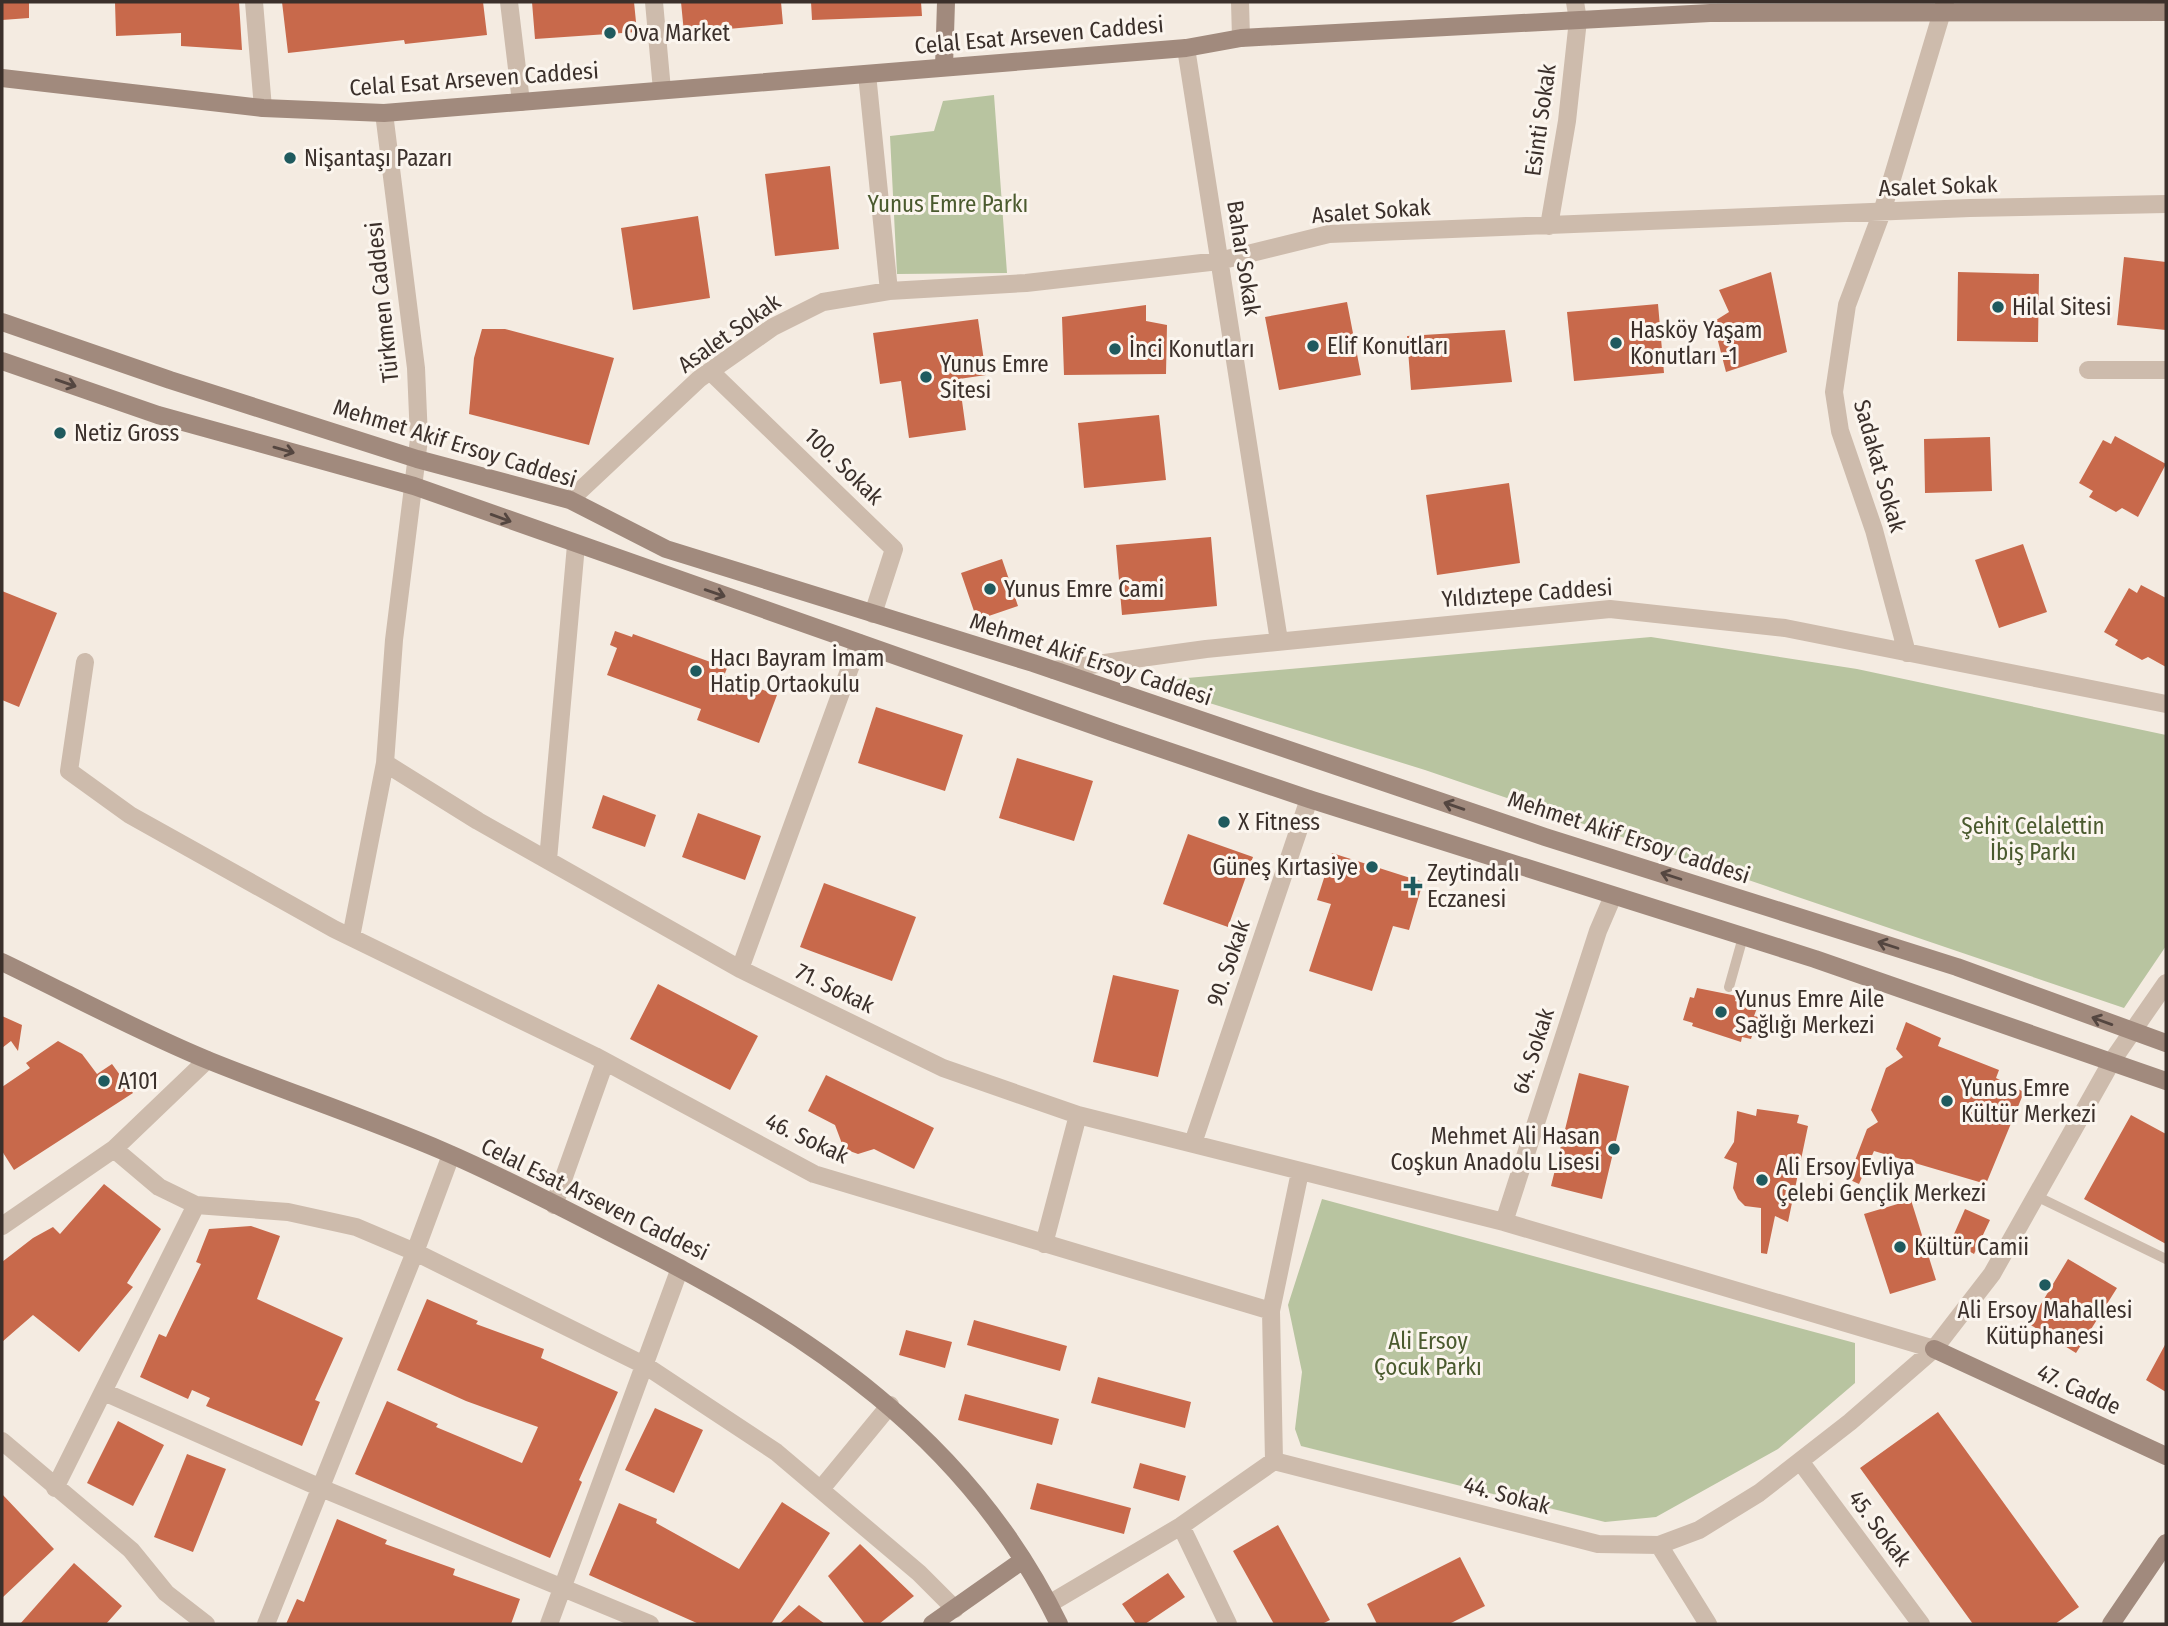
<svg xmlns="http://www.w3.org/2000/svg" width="2168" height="1626" font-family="'Fira Sans Condensed',sans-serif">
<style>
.green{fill:#b8c4a0}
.building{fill:#c8694b}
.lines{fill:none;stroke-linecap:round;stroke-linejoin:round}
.lane{stroke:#cdbbac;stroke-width:10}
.street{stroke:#cdbbac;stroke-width:18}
.secondary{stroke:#a18a7d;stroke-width:18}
.oneway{stroke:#544640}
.poi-dot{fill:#1f5a5e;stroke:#fbf5ee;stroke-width:2.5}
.labels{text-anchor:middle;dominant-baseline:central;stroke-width:6;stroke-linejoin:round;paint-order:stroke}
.poi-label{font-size:23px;fill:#3b302b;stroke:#fbf5ee;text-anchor:start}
.street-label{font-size:23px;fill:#3b302b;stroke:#fbf5ee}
.park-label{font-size:23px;fill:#4a5a2e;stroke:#fbf5ee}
</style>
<rect width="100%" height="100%" fill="#f4ebe1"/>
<path class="green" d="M 994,95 L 1007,273 L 897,274 L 890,136 L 934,131 L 943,101 Z
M 1651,637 L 1857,669 L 2166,735 L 2166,946 L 2124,1008 L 1425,770 L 1142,682 Z
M 1322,1199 L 1855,1343 L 1855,1383 L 1778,1449 L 1656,1517 L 1605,1522 L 1301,1446 L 1295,1429 L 1302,1372 L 1288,1305 Z"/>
<path class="building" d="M 2,2 L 29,2 L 29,18 L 2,20 Z
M 115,2 L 239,2 L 242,50 L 181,46 L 181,33 L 116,36 Z
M 282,2 L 483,2 L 487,35 L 405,44 L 404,40 L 288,53 Z
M 532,2 L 634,2 L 637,32 L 535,39 Z
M 681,2 L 781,2 L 783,24 L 684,33 Z
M 811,2 L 921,2 L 922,16 L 812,20 Z
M 830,166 L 839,249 L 775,256 L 765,174 Z
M 698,216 L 710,298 L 633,310 L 621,228 Z
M 2124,257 L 2166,262 L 2166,330 L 2117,325 Z
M 1771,272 L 1787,352 L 1726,372 L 1713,322 L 1729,312 L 1719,290 Z
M 1958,272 L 2039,274 L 2038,342 L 1957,341 Z
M 1347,302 L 1361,375 L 1279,390 L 1265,317 Z
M 1658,304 L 1664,373 L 1574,381 L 1567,312 Z
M 1146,305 L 1146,321 L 1167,325 L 1166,374 L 1064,375 L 1062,317 Z
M 978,319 L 986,375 L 959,379 L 966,430 L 909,438 L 901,381 L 880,384 L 873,333 Z
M 482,329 L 505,329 L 614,358 L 589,445 L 469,414 L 474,358 Z
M 1505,330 L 1512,382 L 1411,390 L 1407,336 Z
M 1159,415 L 1166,480 L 1084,488 L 1078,423 Z
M 2115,436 L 2166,464 L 2138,517 L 2122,508 L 2116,512 L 2089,497 L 2093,491 L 2079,483 L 2103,440 L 2111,444 Z
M 1990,437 L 1992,491 L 1925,493 L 1924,439 Z
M 1509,483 L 1520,563 L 1437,575 L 1426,495 Z
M 1211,537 L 1217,606 L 1122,615 L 1116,545 Z
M 2023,544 L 2047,612 L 1999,628 L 1975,560 Z
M 1002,559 L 1018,606 L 977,620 L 961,573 Z
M 2141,585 L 2166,598 L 2166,667 L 2148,657 L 2142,660 L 2115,645 L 2118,640 L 2104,632 L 2129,588 L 2137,593 Z
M 2,591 L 57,613 L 19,707 L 2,700 Z
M 615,631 L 632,637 L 633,634 L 727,668 L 724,676 L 777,695 L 759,743 L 697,720 L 701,709 L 607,675 L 617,648 L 610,645 Z
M 876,707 L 963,735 L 945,791 L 858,763 Z
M 1017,758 L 1093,781 L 1074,841 L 999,818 Z
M 603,795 L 656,815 L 645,847 L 592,828 Z
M 698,813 L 761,836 L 745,880 L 682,857 Z
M 1188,834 L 1253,857 L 1228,927 L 1163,904 Z
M 1332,853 L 1423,882 L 1409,930 L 1393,926 L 1372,991 L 1309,971 L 1331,904 L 1317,900 Z
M 824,883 L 916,917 L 892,981 L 800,947 Z
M 1113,975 L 1179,990 L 1158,1077 L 1093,1062 Z
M 658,984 L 758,1036 L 730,1090 L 630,1039 Z
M 1697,988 L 1737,996 L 1735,1001 L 1757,1008 L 1754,1016 L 1758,1017 L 1751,1039 L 1742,1037 L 1741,1042 L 1692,1026 L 1693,1023 L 1683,1020 L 1690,997 L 1694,998 Z
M 2,1016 L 22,1025 L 18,1051 L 11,1041 L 2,1048 Z
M 1906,1022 L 1941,1038 L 1938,1046 L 1999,1070 L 1996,1078 L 2024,1092 L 1986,1184 L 1874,1151 L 1859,1184 L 1848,1179 L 1867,1129 L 1878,1122 L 1871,1110 L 1886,1068 L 1903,1057 L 1896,1049 Z
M 58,1041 L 82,1054 L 97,1074 L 112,1064 L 133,1093 L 14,1170 L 2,1151 L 2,1087 L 30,1068 L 26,1063 Z
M 1579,1073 L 1629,1086 L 1602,1199 L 1551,1186 Z
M 826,1075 L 934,1128 L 914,1169 L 874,1149 L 858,1154 L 844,1149 L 835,1125 L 808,1111 Z
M 1757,1109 L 1799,1115 L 1797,1123 L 1808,1126 L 1788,1222 L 1775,1216 L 1767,1254 L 1761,1253 L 1761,1208 L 1745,1206 L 1738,1199 L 1733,1188 L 1737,1163 L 1724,1158 L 1734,1142 L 1737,1111 L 1756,1116 Z
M 2131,1115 L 2166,1134 L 2166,1244 L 2084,1199 Z
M 104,1184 L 161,1229 L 127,1283 L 133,1287 L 79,1352 L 33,1315 L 2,1342 L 2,1262 L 33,1238 L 53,1227 L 60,1234 Z
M 1911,1200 L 1936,1280 L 1890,1294 L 1864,1214 Z
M 1965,1209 L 1990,1220 L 1974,1254 L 1951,1241 Z
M 251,1226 L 280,1236 L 257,1299 L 343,1338 L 315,1400 L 320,1402 L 302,1446 L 206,1406 L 210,1398 L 192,1390 L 188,1399 L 140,1377 L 159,1334 L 166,1337 L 201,1264 L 196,1262 L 209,1229 Z
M 2068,1259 L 2117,1288 L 2076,1353 L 2029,1324 Z
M 427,1299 L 478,1321 L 476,1324 L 544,1349 L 541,1358 L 618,1392 L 579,1480 L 582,1482 L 550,1558 L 355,1474 L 387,1401 L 438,1424 L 436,1427 L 522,1463 L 538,1427 L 466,1401 L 397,1370 Z
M 974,1320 L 1067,1346 L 1060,1371 L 967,1345 Z
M 906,1330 L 952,1342 L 945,1368 L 899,1355 Z
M 2166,1343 L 2166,1392 L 2146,1380 Z
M 1098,1377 L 1191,1402 L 1185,1428 L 1091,1403 Z
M 965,1394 L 1059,1419 L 1052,1445 L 958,1420 Z
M 655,1408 L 703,1430 L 674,1493 L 625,1470 Z
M 1938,1412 L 2079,1607 L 2055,1624 L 1973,1624 L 1860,1468 Z
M 118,1421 L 164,1445 L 133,1506 L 87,1483 Z
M 187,1454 L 226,1469 L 193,1552 L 154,1537 Z
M 1140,1463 L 1186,1476 L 1179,1501 L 1133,1488 Z
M 1037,1483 L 1131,1508 L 1124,1534 L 1030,1509 Z
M 2,1494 L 54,1549 L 2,1598 Z
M 782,1502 L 830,1533 L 771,1624 L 699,1624 L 589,1575 L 619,1503 L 657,1519 L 656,1523 L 739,1569 Z
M 337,1519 L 387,1540 L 385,1544 L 455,1569 L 453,1575 L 520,1599 L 511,1624 L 286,1624 L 297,1599 L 304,1602 Z
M 1278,1525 L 1330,1620 L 1322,1624 L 1274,1624 L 1233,1551 Z
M 860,1544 L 914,1596 L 879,1624 L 865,1624 L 828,1576 Z
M 1460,1557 L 1485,1606 L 1449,1624 L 1377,1624 L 1367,1604 Z
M 74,1563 L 122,1606 L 106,1624 L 20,1624 Z
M 1168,1573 L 1185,1597 L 1145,1624 L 1136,1624 L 1122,1604 Z
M 799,1605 L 825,1624 L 779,1624 Z"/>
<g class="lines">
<path class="lane" d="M 1729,987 L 1743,937
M 2036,1196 L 2166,1259"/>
<path class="street" d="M 254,2 L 263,108
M 509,2 L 521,102
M 654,2 L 662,90
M 1240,2 L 1241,38
M 1186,48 L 1279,641
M 867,74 L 889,291
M 1549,226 L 1567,121 L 1578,20 L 1575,2
M 2088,370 L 2166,370
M 710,371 L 894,549 L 873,614
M 570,500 L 699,379 L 773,327 L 823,302 L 889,291 L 1026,283 L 1219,261 L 1329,234 L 1970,208 L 2166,204
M 1907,653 L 1874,530 L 1840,431 L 1834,392 L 1847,305 L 1882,212 L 1945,2
M 85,662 L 69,771 L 130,815 L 334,929 L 595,1056 L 814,1174 L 1271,1311
M 1054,670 L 1206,649 L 1610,609 L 1785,628 L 2166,704
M 385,763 L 478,821 L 740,969 L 943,1068 L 1078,1115 L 1504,1222 L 1934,1349
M 548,860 L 576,545
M 351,937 L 385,763 L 394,640 L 419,439 L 416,368 L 384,113
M 740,969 L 859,643
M 1193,1143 L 1309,799
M 114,1149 L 159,1187 L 196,1205
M 554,1205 L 605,1062
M 1504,1222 L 1598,931 L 1613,896
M 2,1226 L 114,1149 L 207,1060
M 1044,1244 L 1078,1115
M 104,1392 L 321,1488 L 650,1624
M 2,1441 L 131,1550 L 166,1593 L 206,1624
M 1274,1461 L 1271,1311 L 1300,1172
M 1800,1461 L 1921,1624
M 55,1488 L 196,1205 L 288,1212 L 356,1227 L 415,1252 L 451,1155
M 821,1489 L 890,1405
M 1181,1526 L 1228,1624
M 1659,1545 L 1708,1624
M 1049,1604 L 1181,1526 L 1274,1461 L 1598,1544 L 1659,1545 L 1699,1530 L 1759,1493 L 1850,1422 L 1934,1349 L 1992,1274 L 2112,1061 L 2166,983
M 266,1624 L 415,1252 L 646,1366 L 776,1452 L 919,1573 L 955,1609
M 549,1624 L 680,1268"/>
<path class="secondary" d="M 944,67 L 946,2
M 2,78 L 263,108 L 384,113 L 1186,48 L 1241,38 L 1710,13 L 2166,12
M 2,322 L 170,380 L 417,459 L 570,500 L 666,549 L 1033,663 L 1545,837 L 1957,967 L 2166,1043
M 2,361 L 158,415 L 414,486 L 1115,733 L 1309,799 L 1815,959 L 2166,1081
M 2,962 C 71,995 139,1032 210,1061 C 287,1092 366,1118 443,1151 C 506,1178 566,1210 627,1241 C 808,1332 968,1436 1059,1624
M 1934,1349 L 2166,1456
M 932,1624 L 1023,1560
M 2111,1624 L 2166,1543"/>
</g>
<defs><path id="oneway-shaft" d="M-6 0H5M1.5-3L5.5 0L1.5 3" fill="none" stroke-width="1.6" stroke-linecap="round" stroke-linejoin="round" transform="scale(1.75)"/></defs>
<g class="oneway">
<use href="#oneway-shaft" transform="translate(66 383) rotate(19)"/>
<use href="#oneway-shaft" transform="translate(284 450) rotate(16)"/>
<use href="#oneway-shaft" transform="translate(501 518) rotate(20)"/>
<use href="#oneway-shaft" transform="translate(715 593) rotate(19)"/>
<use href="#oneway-shaft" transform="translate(1454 806) rotate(-161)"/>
<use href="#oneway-shaft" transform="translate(1671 876) rotate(-162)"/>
<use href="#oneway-shaft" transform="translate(1888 945) rotate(-162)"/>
<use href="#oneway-shaft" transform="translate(2102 1021) rotate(-160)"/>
</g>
<g class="poi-dot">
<circle cx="610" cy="33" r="7"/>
<circle cx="290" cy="158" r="7"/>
<circle cx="1998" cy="307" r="7"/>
<circle cx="1616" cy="343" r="7"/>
<circle cx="1313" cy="346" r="7"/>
<circle cx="1115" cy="349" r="7"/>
<circle cx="926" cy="377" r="7"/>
<circle cx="60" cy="433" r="7"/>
<circle cx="990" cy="589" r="7"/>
<circle cx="696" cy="671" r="7"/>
<circle cx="1224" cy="822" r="7"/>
<circle cx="1372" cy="867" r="7"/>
<path d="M1409.5 875.5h7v7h7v7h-7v7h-7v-7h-7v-7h7z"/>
<circle cx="1721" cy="1012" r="7"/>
<circle cx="104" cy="1081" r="7"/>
<circle cx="1947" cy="1101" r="7"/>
<circle cx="1614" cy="1149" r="7"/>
<circle cx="1762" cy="1180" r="7"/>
<circle cx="1900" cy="1247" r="7"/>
<circle cx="2045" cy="1285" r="7"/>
</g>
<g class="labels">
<g class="poi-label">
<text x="624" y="33">Ova Market</text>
<text x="304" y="158">Nişantaşı Pazarı</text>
<text x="2012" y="307">Hilal Sitesi</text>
<text x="1630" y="330">Hasköy Yaşam<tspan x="1630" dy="26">Konutları -1</tspan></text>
<text x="1327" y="346">Elif Konutları</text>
<text x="1129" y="349">İnci Konutları</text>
<text x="940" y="364">Yunus Emre<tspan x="940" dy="26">Sitesi</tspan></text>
<text x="74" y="433">Netiz Gross</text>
<text x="1004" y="589">Yunus Emre Cami</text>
<text x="710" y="658">Hacı Bayram İmam<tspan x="710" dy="26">Hatip Ortaokulu</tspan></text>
<text x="1238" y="822">X Fitness</text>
<text x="1358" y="867" text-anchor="end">Güneş Kırtasiye</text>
<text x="1427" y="873">Zeytindalı<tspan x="1427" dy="26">Eczanesi</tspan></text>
<text x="1735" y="999">Yunus Emre Aile<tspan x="1735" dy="26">Sağlığı Merkezi</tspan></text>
<text x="118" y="1081">A101</text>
<text x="1961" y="1088">Yunus Emre<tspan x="1961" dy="26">Kültür Merkezi</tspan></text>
<text x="1600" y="1136" text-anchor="end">Mehmet Ali Hasan<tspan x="1600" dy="26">Coşkun Anadolu Lisesi</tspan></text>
<text x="1776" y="1167">Ali Ersoy Evliya<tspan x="1776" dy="26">Çelebi Gençlik Merkezi</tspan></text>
<text x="1914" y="1247">Kültür Camii</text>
<text x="2045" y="1310" text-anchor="middle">Ali Ersoy Mahallesi<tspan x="2045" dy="26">Kütüphanesi</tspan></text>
</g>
<g class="street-label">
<text transform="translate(1039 35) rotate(-5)">Celal Esat Arseven Caddesi</text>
<text transform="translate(474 79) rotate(-4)">Celal Esat Arseven Caddesi</text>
<text transform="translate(1540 120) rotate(-82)">Esinti Sokak</text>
<text transform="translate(1938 186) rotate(-2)">Asalet Sokak</text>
<text transform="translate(1371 211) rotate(-4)">Asalet Sokak</text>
<text transform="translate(1244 258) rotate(81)">Bahar Sokak</text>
<text transform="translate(382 302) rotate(-96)">Türkmen Caddesi</text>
<text transform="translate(729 333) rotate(-35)">Asalet Sokak</text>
<text transform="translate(455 443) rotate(17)">Mehmet Akif Ersoy Caddesi</text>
<text transform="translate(844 466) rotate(44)">100. Sokak</text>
<text transform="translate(1880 466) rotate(74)">Sadakat Sokak</text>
<text transform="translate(1527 593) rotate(-4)">Yıldıztepe Caddesi</text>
<text transform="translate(1091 659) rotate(18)">Mehmet Akif Ersoy Caddesi</text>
<text transform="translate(1629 837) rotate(18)">Mehmet Akif Ersoy Caddesi</text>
<text transform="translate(1228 963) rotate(-71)">90. Sokak</text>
<text transform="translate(835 988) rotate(26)">71. Sokak</text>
<text transform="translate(1533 1051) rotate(-72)">64. Sokak</text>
<text transform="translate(807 1138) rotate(25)">46. Sokak</text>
<text transform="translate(595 1199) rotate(26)">Celal Esat Arseven Caddesi</text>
<text transform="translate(2079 1389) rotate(25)">47. Cadde</text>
<text transform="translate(1507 1495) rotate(15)">44. Sokak</text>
<text transform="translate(1880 1528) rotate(53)">45. Sokak</text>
</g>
<g class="park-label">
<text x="948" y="204">Yunus Emre Parkı</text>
<text x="2033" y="826">Şehit Celalettin<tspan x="2033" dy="26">İbiş Parkı</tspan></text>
<text x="1428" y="1341">Ali Ersoy<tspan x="1428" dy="26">Çocuk Parkı</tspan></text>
</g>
</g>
<rect width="2168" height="1626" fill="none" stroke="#3b302b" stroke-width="7"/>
</svg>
